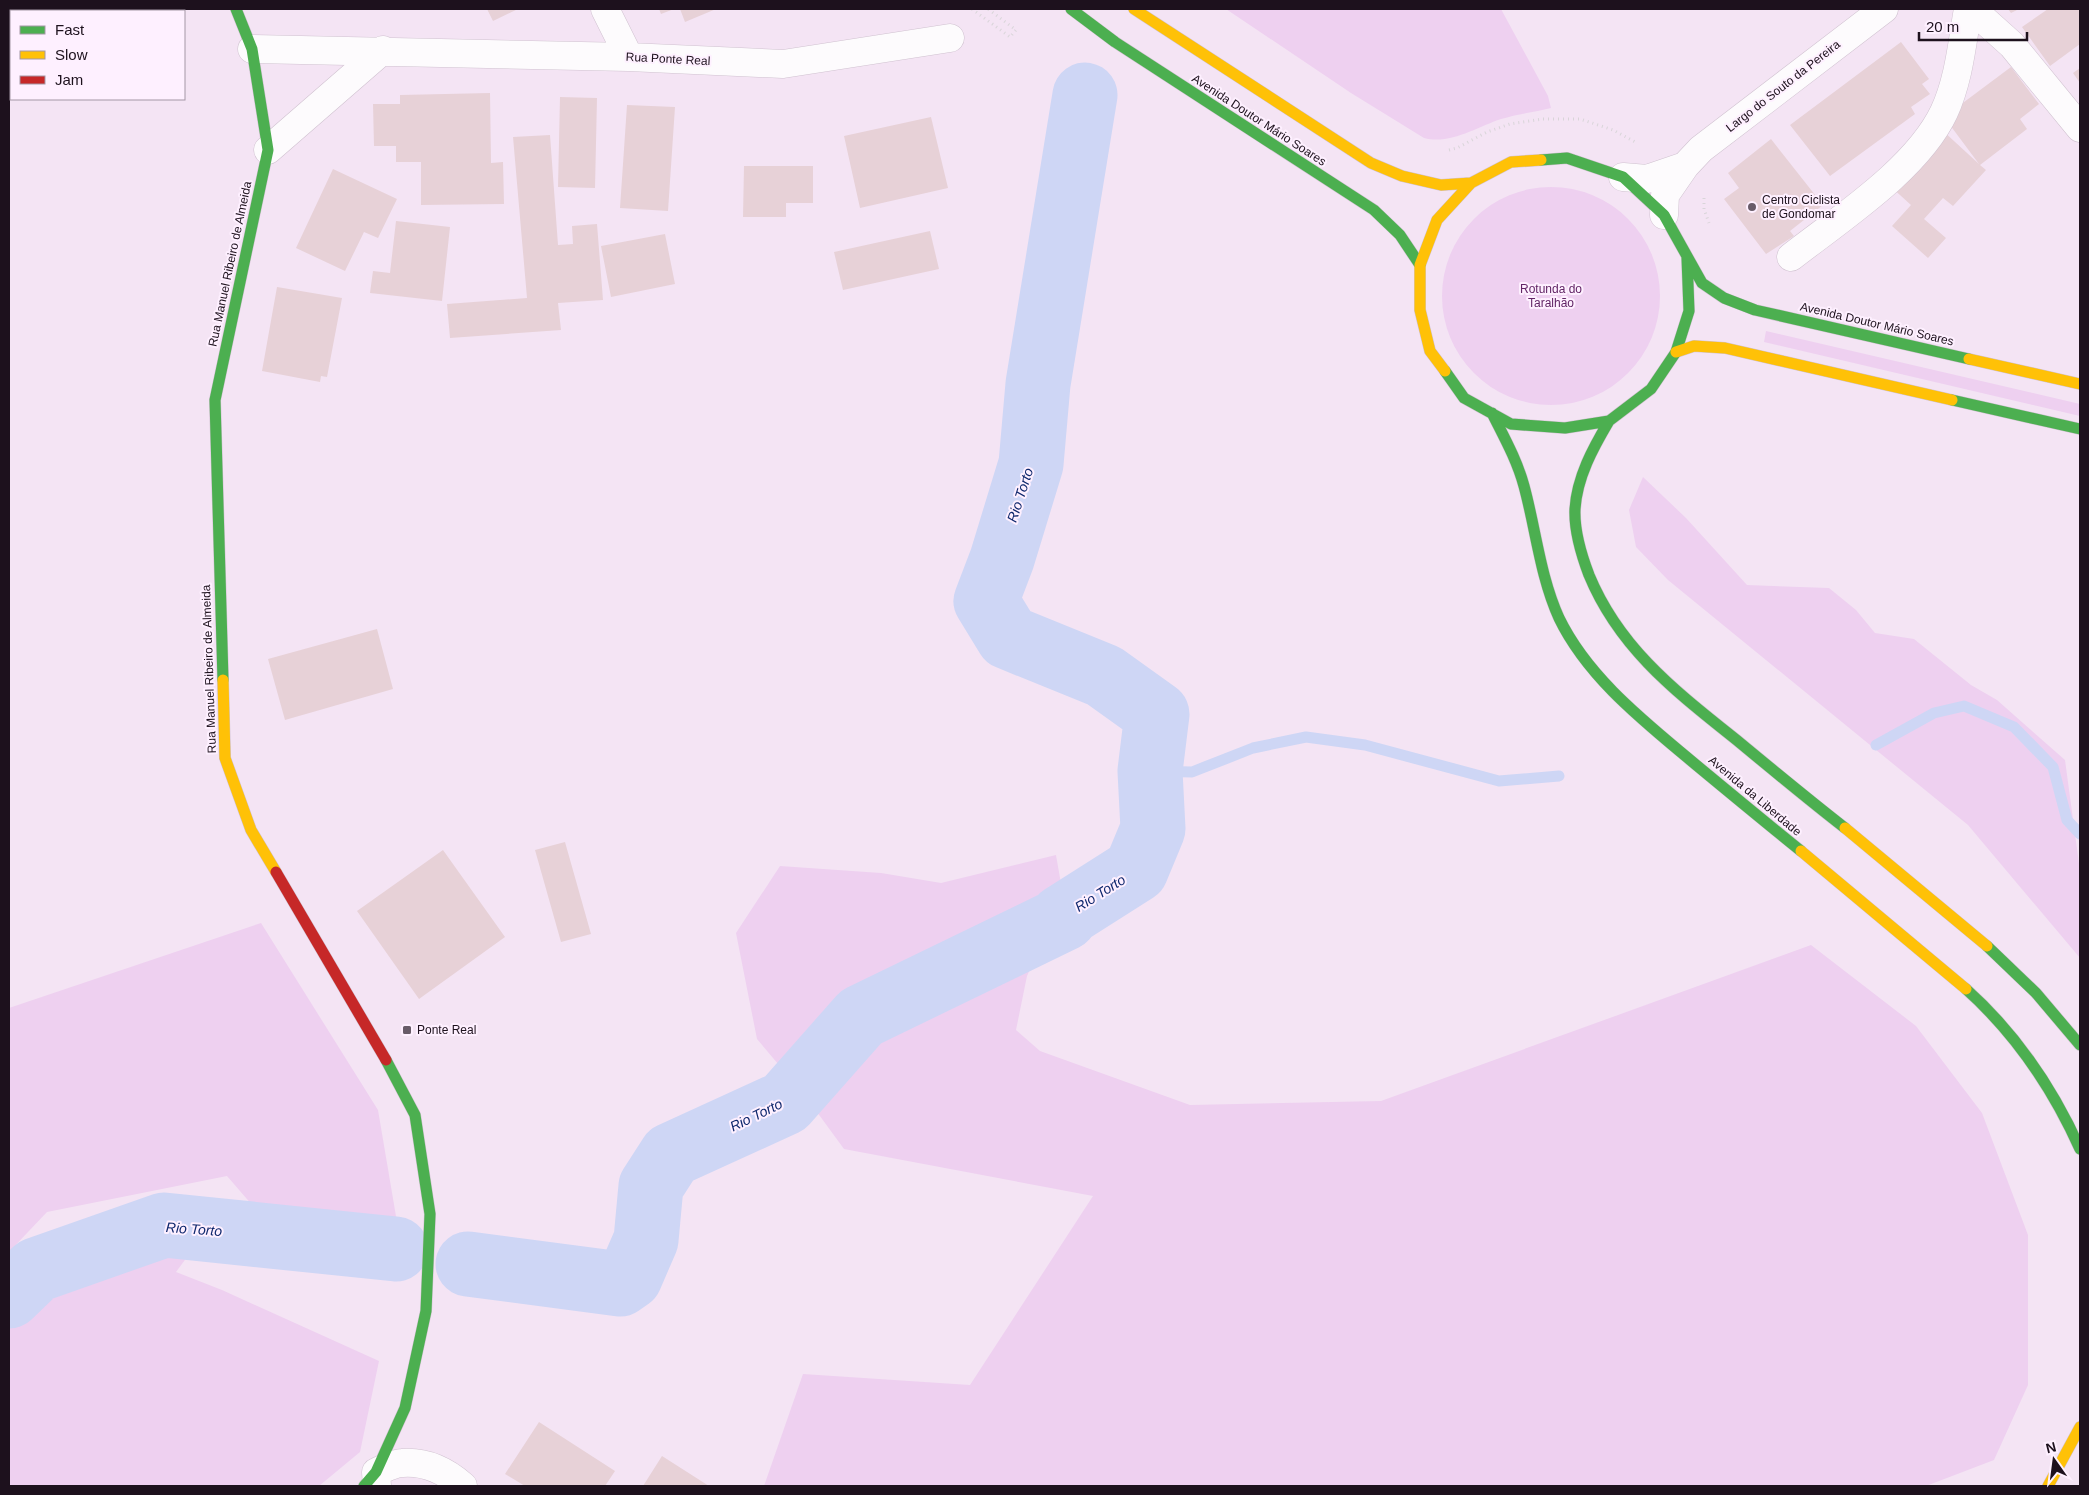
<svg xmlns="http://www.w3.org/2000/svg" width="2089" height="1495" font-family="Arial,sans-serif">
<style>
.green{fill:#eed0f0}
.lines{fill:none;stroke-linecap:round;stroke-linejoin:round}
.stream{stroke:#ced6f5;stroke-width:11}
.river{stroke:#ced6f5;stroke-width:65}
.building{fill:#e7d1d7}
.street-casing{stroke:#d0c2d0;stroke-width:29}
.fast-casing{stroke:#d0c2d0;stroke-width:12}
.slow-casing{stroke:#d0c2d0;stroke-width:12}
.jam-casing{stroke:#d0c2d0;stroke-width:12}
.path{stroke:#d9d5d9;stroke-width:3;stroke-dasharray:1 4;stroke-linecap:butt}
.street{stroke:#fdfbfd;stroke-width:28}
.fast{stroke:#4caf50;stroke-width:11}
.slow{stroke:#ffc107;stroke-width:11}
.jam{stroke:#c62828;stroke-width:11}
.poi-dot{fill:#685b68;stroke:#fef0ff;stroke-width:2}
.labels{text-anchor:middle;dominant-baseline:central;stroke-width:4;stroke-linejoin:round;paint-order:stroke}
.street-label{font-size:12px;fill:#1d111d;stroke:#fef0ff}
.poi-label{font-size:12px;fill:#1d111d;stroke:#fef0ff;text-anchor:start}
.park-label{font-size:12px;fill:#622566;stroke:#fef0ff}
.water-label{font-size:14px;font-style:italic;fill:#0e276c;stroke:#fef0ff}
</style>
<rect width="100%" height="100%" fill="#f4e4f4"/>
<path class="green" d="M 1226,9 L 1501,9 L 1548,96 L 1551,108 C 1535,112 1517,114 1501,119 C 1477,127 1450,145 1424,138 L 1351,93 Z
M1442 296a109 109 0 1 1 218 0a109 109 0 1 1-218 0Z
M 1766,331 L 2080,404 L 2080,416 L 1764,342 Z
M 1643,477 L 1686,518 L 1747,585 L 1829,588 L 1856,610 L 1875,633 L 1914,639 L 1971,685 L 1997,700 L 2065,760 L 2080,871 L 2080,958 L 1968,825 L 1668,580 L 1636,547 L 1629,510 Z
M 1056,855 L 1063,895 L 1027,976 L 1016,1030 L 1040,1051 L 1190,1105 L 1381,1101 L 1811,945 L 1916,1026 L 1982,1113 L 2028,1235 L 2028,1385 L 1994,1460 L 1926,1486 L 764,1486 L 803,1374 L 970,1385 L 1093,1196 L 844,1149 L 806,1097 L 757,1039 L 736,933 L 780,866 L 881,873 L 941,883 Z
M 261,923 L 378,1110 L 399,1234 L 259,1213 L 227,1176 L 47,1212 L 9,1252 L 9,1008 Z
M 161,1235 L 196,1245 L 176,1272 L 222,1290 L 379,1361 L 360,1452 L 319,1486 L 9,1486 L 9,1278 L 120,1251 Z"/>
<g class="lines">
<path class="stream" d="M 1876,745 L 1934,713 L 1964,706 L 2014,727 L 2053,767 L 2067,820 L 2080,834
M 1150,771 L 1192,772 L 1253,748 L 1306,737 L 1365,745 L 1499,781 L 1559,776"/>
<path class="river" d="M 468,1264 L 620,1284 L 630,1277 L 646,1240 L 651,1186 L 671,1155 L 785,1103 L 861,1017 L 1065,918 L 1062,917 L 1136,870 L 1153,829 L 1150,771 L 1157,714 L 1104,676 L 1008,637 L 986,601 L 1002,559 L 1031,464 L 1038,384 L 1085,95
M 9,1296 L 36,1270 L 164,1225 L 396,1249"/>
</g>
<path class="building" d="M 487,9 L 518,9 L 493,21 Z
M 659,9 L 674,9 L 661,14 Z
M 680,9 L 716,9 L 685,22 Z
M 2008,9 L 2019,9 L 2011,13 Z
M 2048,9 L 2080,9 L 2080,44 L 2050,66 L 2022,27 Z
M 1901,42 L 1929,79 L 1922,84 L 1930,94 L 1911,107 L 1915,114 L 1830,176 L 1790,125 Z
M 2011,67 L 2039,104 L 2020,119 L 2027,129 L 1980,165 L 1986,170 L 1953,206 L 1943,198 L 1924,219 L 1946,238 L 1928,258 L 1892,226 L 1911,205 L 1890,186 L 1942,130 L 1979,164 L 1944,117 Z
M 2080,68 L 2080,83 L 2073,73 Z
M 490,93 L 491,163 L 503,162 L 504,204 L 421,205 L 421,162 L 396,162 L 396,146 L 374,146 L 373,104 L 400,104 L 400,95 Z
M 560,97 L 597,98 L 595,188 L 558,187 Z
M 627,105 L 675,107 L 668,211 L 620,208 Z
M 931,117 L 948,188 L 860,208 L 844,136 Z
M 550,135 L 558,245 L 573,244 L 572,226 L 597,224 L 603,300 L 558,303 L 561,330 L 450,338 L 447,304 L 527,298 L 513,137 Z
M 1771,139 L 1823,205 L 1790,231 L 1794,236 L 1766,254 L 1724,199 L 1739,188 L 1728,173 Z
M 744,166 L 813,166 L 813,203 L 786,203 L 786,217 L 743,217 Z
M 333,169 L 397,199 L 378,238 L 364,232 L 345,271 L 296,248 Z
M 396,221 L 450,227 L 442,301 L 370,293 L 373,271 L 390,273 Z
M 930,231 L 939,269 L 843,290 L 834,252 Z
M 665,234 L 675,284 L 611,297 L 601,246 Z
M 277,287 L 342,298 L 327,377 L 321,376 L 320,382 L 262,371 Z
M 377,629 L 393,689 L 285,720 L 268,659 Z
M 565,842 L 591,934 L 561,942 L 535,850 Z
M 443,850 L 505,937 L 419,999 L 357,911 Z
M 539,1422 L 615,1471 L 605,1486 L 525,1486 L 505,1474 Z
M 662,1456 L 709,1486 L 643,1486 Z"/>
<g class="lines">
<defs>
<path id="street" d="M 605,9 L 629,57
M 1972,9 L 2012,45 L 2080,128
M 252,49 L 629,57 L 783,64 L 950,38
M 268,150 L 383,50
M 1623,177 L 1647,179 L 1685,166
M 1664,215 L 1665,195 L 1685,166 L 1701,149 L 1884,9
M 1791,257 C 1841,218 1917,169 1944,112 C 1959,80 1962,43 1968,9
M 377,1486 L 376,1472 C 384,1469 394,1463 402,1463 C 426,1461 446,1471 463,1486"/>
<path id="fast" d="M 1071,9 L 1115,42 L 1374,210 L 1400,235 L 1420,265
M 1541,160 L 1567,158 L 1623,177 L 1664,215 L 1702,283 L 1724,298 L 1755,310 L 1969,359
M 1445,371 L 1464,398 L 1511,424 L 1565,428 L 1609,421 L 1651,389 L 1676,352 L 1689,311 L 1687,258
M 1952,400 L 2080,429
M 1492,413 C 1504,437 1517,460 1524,486 C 1536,530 1540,576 1559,618 C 1588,678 1645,722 1695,764 C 1730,793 1765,822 1801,851
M 1609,421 C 1593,448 1577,477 1575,509 C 1574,531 1581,554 1589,575 C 1620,650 1678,693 1739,742 C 1774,771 1809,800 1845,828
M 223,680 L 215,400 L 268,150 L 252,49 L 236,9
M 1987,946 L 2036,993 L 2080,1045
M 1966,989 C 2015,1033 2053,1089 2080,1149
M 364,1486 L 376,1472 L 405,1408 L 426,1311 L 430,1214 L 415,1115 L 386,1060"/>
<path id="slow" d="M 1134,9 L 1371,163 L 1402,176 L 1441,185 L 1471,183
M 1676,352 L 1694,346 L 1725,348 L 1952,400
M 1969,359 L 2080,384
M 1445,371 L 1430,351 L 1420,310 L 1420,265 L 1437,220 L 1471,183 L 1511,162 L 1541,160
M 223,680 L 225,758 L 251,830 L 276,872
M 1845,828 L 1987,946
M 1801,851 L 1966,989
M 2048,1486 L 2080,1427"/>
<path id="jam" d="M 276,872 L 386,1060"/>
</defs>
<use href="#street" class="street-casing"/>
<use href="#fast" class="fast-casing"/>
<use href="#slow" class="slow-casing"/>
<use href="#jam" class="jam-casing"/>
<path class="path" d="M 972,9 L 1010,37 L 1016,30 L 988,9
M 1449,150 L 1457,148 L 1487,132 L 1510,124 L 1543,119 L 1580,119 L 1613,130 L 1637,143
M 1704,198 L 1704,209 L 1709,223"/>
<use href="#street" class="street"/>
<use href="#fast" class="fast"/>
<use href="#slow" class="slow"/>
<use href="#jam" class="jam"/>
</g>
<g class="poi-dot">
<circle cx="1752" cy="207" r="5"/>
<rect x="402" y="1025" width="10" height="10" rx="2.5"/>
</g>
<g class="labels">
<g class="street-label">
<text transform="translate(668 59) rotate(3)">Rua Ponte Real</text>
<text transform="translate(1783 86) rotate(-38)">Largo do Souto da Pereira</text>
<text transform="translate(1259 120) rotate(33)">Avenida Doutor Mário Soares</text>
<text transform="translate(230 264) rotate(-78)">Rua Manuel Ribeiro de Almeida</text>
<text transform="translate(1877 324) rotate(13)">Avenida Doutor Mário Soares</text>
<text transform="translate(209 669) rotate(-92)">Rua Manuel Ribeiro de Almeida</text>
<text transform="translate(1755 796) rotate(40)">Avenida da Liberdade</text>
</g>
<g class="poi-label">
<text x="1762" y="200">Centro Ciclista<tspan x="1762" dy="14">de Gondomar</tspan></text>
<text x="417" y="1030">Ponte Real</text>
</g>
<g class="park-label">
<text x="1551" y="289">Rotunda do<tspan x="1551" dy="14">Taralhão</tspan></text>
</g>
<g class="water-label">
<text transform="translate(1020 495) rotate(-72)">Rio Torto</text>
<text transform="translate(1100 893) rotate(-32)">Rio Torto</text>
<text transform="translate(756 1115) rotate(-26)">Rio Torto</text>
<text transform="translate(194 1229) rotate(4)">Rio Torto</text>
</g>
</g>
<rect width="2089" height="1495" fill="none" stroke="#1d111d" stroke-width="20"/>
<rect x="10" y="10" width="175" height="90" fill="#fef0ff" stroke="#a497a5"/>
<rect x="20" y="26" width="25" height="8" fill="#4caf50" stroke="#a497a5"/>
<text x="55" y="35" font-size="15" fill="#1d111d">Fast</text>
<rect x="20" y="51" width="25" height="8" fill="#ffc107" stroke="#a497a5"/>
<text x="55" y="60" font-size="15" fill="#1d111d">Slow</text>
<rect x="20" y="76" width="25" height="8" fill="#c62828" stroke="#a497a5"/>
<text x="55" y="85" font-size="15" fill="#1d111d">Jam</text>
<g transform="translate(2054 1460) rotate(346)" stroke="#fef0ff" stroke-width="4" paint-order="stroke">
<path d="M0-4L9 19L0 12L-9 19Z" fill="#1d111d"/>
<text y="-8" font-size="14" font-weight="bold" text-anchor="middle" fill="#1d111d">N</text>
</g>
<path d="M1919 32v8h108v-8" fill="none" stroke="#1d111d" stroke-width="2.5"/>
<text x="1926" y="32" font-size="15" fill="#1d111d" stroke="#fef0ff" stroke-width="4" paint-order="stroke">20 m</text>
</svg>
